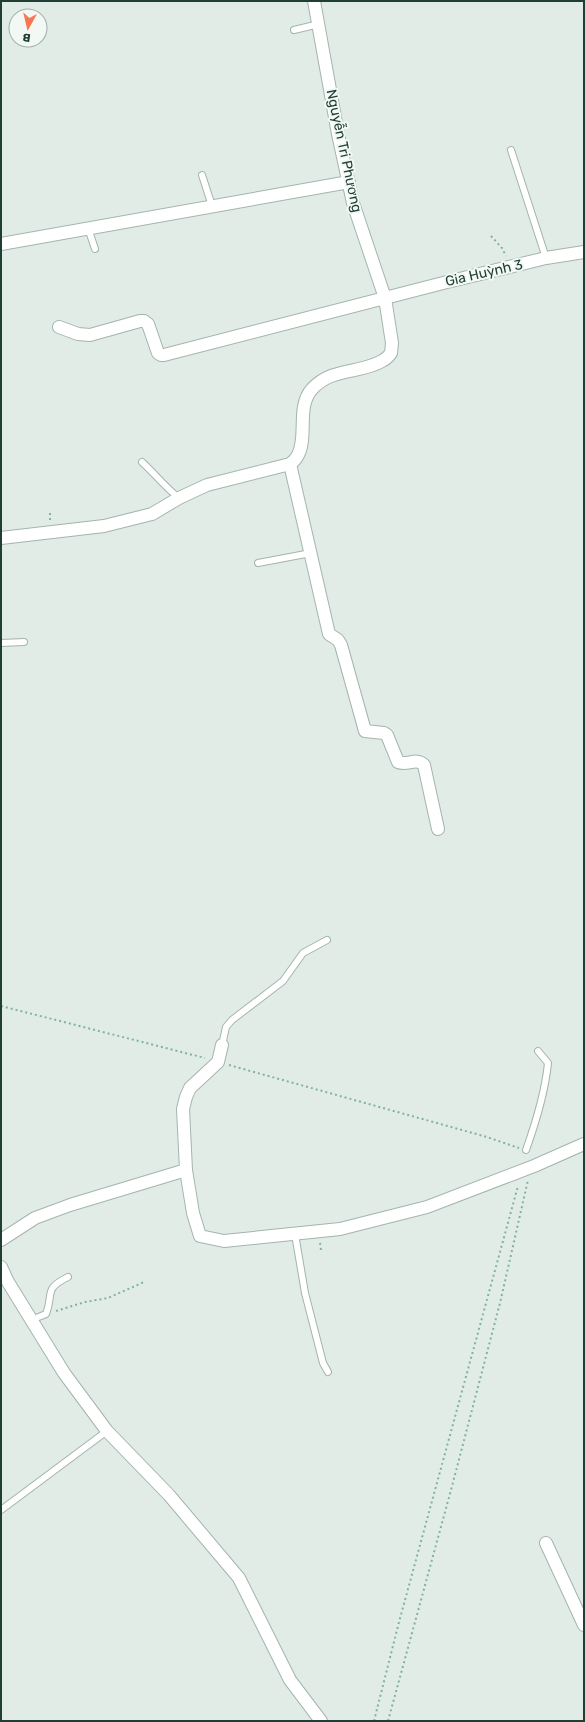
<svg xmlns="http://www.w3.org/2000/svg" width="585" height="1722" font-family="Rubik,sans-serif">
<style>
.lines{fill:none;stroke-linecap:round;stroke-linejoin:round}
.lane-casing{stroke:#a4b4ae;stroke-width:8}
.street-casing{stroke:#a4b4ae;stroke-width:14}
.path{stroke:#80b2a1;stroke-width:2;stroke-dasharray:2 3;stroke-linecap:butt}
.lane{stroke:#fff;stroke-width:6}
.street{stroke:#fff;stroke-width:12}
.labels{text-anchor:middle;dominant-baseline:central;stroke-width:4;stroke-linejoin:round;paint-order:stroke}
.street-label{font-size:14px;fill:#213e35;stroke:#f2f9f5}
</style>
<rect width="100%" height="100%" fill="#e1ece7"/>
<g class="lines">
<defs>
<path id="lane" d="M 294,30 L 319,24
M 511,150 L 546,258
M 202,175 L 212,206
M 88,228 L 95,249
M 142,462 C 155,474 165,487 179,498
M 258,563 L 311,553
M 1,643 L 24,642
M 222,1045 L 226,1027 L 232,1020 L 283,981 L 303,953 L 327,940
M 526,1150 C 536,1122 545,1093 548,1063 L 538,1051
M 295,1234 L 305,1293 L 323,1363 L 328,1372
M 31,1320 L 46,1314 C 54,1294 43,1289 68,1277
M 1,1510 L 107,1431"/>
<path id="street" d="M 1,244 L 349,182
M 59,327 L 78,334 L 90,335 L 140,321 L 144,321 L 148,324 L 158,353 L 161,355 L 164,355 L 447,282 L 546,258 L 584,252
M 290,464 L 329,634 L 338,640 L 341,645 L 365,731 L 384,733 L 387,735 L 398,762 C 407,766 416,757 424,765 L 438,829
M 1,538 L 104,526 L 152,514 L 179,498 L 207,485 L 290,464 C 293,462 296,459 298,455 C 308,436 296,407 312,389 C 332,367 360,374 382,361 C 386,359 389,356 391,353 L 392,343 L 385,298 L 353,203 L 338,134 L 314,1
M 222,1045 L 218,1062 L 190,1088 L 186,1097 L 183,1109 L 186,1170 L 193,1213 L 200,1236 L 224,1241 L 340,1229 L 427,1207 L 534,1166 L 584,1144
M 1,1240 L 35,1218 L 70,1205 L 186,1170
M 1,1267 L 8,1282 L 64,1373 L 107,1431 L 169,1495 L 239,1578 L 290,1680 L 321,1721
M 546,1543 L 584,1625"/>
</defs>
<use href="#lane" class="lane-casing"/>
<use href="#street" class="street-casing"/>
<path class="path" d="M 491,236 L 502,248 L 506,256
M 50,520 L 50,513
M 1,1006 L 205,1058
M 229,1065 L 487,1137 L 519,1148
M 320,1243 L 321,1250
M 56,1311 L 85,1302 L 108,1298 L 144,1282
M 374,1721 L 399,1622 L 518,1186
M 388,1721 L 451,1490 L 500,1303 L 528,1180"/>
<use href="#lane" class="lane"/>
<use href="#street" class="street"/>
</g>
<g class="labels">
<g class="street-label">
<text transform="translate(344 151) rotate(78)">Nguyễn Tri Phương</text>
<text transform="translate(484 273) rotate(-13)">Gia Huỳnh 3</text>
</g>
</g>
<rect width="585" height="1722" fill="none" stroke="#213e35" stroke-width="4"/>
<g transform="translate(28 28) rotate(188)"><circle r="19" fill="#f2f9f5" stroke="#9eaea8"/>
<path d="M0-3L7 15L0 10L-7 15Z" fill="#f87853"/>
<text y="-6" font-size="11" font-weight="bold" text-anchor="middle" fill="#213e35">B</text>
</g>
</svg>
